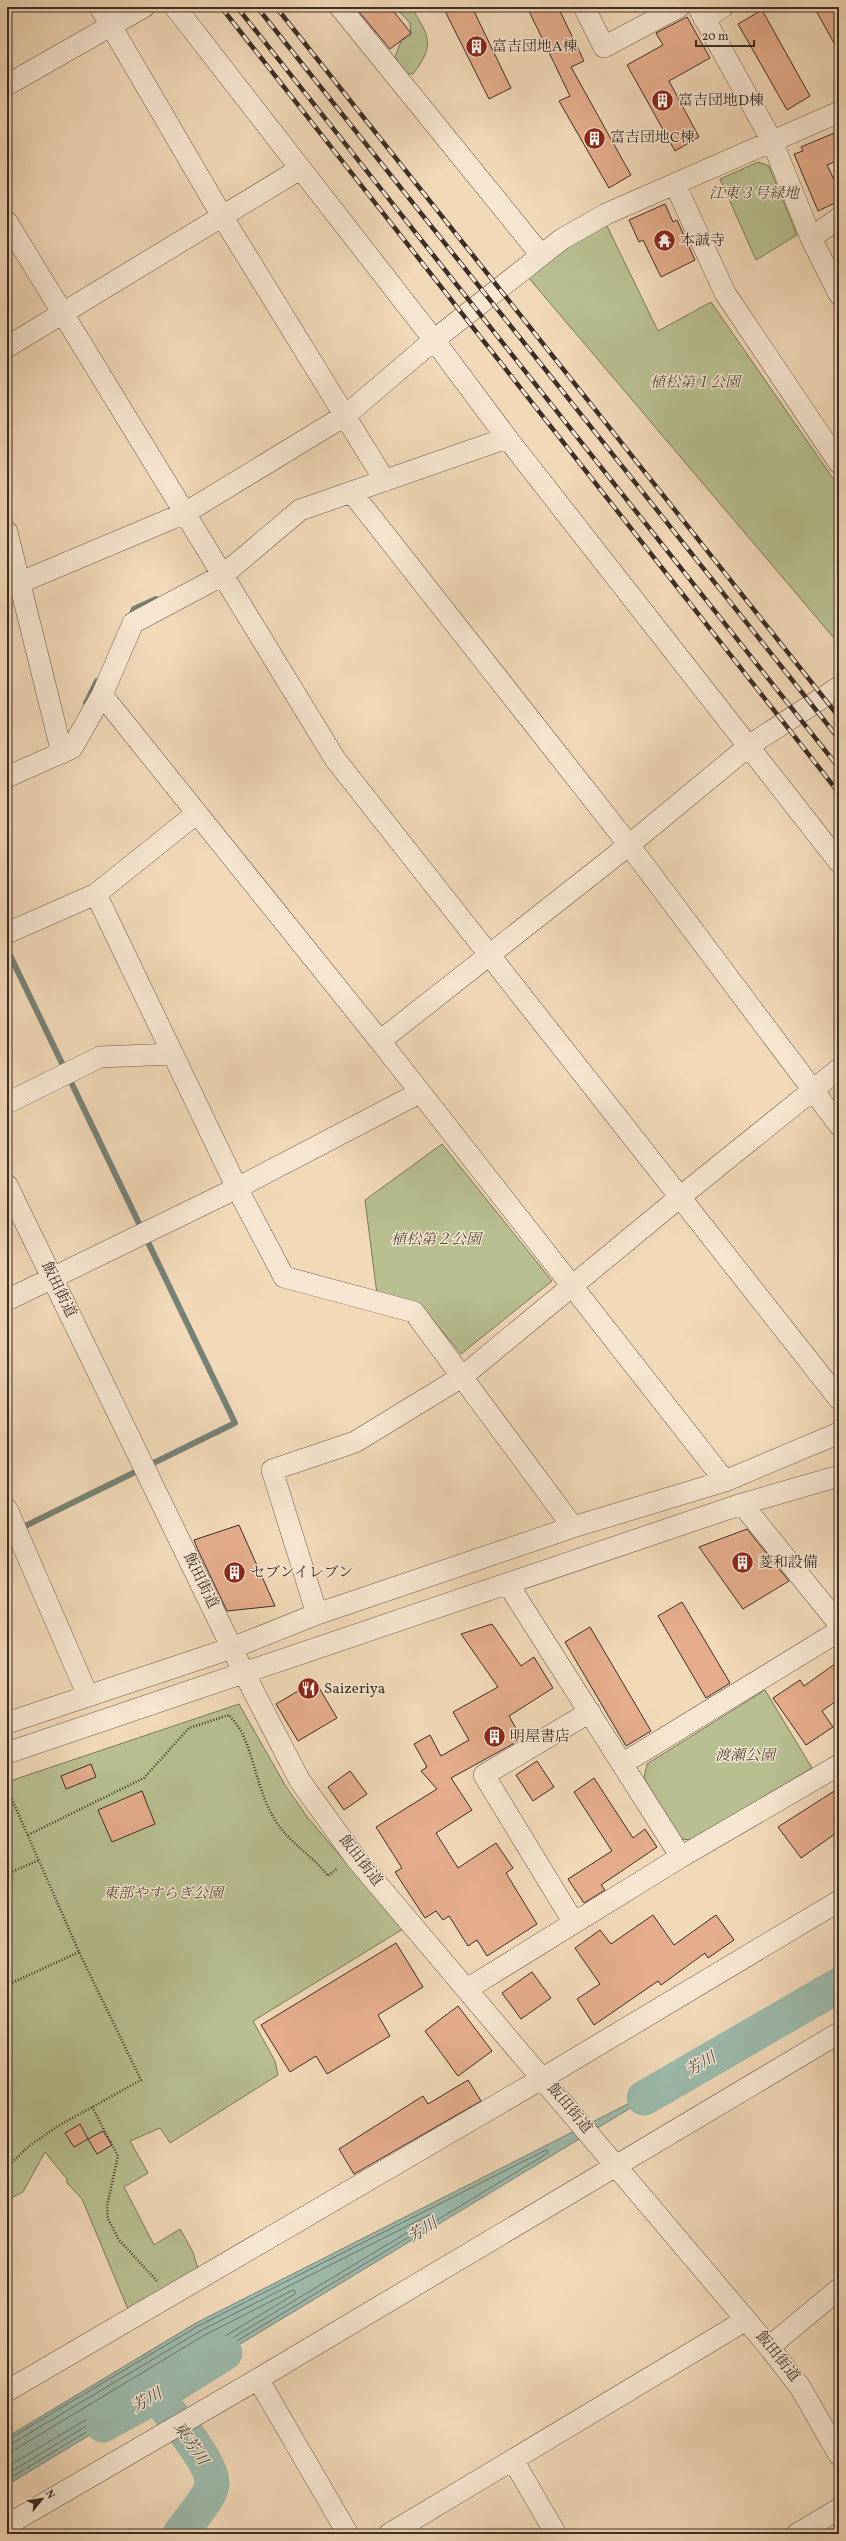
<svg xmlns="http://www.w3.org/2000/svg" width="846" height="2541" font-family="Vollkorn,'Noto Serif JP',serif">
<style>
.green{fill:#b8c091;stroke:#7a775c}
.water{fill:#9cbaab;stroke:#768277}
.lines{fill:none;stroke-linecap:round;stroke-linejoin:round}
.shore{stroke:#6c746a;stroke-width:1}
.stream{stroke:#768277;stroke-width:6}
.river{stroke:#9cbaab;stroke-width:35}
.building{fill:#e5ad8b;stroke:#3c2e28}
.minor-casing{stroke:#6a594c;stroke-width:22}
.path{stroke:#3c2e28;stroke-width:2.5;stroke-dasharray:1 2;stroke-linecap:butt}
.minor{stroke:#f7e6d1;stroke-width:21}
.rail-casing{stroke:#3c2e28;stroke-width:4.5}
.rail{stroke:#f7e6d1;stroke-width:3;stroke-dasharray:9;stroke-linecap:butt}
.labels{text-anchor:middle;dominant-baseline:central;stroke-width:3;stroke-linejoin:round;paint-order:stroke}
.poi-label{font-size:15px;fill:#3c2e28;stroke:#f7e6d1;text-anchor:start}
.park-label{font-size:15px;font-style:italic;fill:#554b3d;stroke:#f7e6d1}
.street-label{font-size:15px;fill:#3c2e28;stroke:#f7e6d1}
.water-label{font-size:16px;font-style:italic;fill:#4f4a42;stroke:#f7e6d1}
</style>
<rect width="100%" height="100%" fill="#f2d9b8"/>
<filter id="stains"><feTurbulence type="fractalNoise" baseFrequency=".005" numOctaves="4"/><feColorMatrix values="0 0 0 0 .2 0 0 0 0 .09 0 0 0 0 .02 0 0 0 .5 -.17"/></filter>
<radialGradient id="worn" r=".72"><stop offset=".6" stop-color="#630" stop-opacity="0"/><stop offset="1" stop-color="#630" stop-opacity=".3"/></radialGradient>
<path class="green" d="M 395,7 L 411,7 C 430,37 435,45 413,74 L 405,73 L 395,57 L 401,41 L 411,35 L 410,23 Z
M 758,162 L 769,166 L 797,235 L 756,260 L 720,179 Z
M 606,224 L 658,331 L 711,302 L 839,487 L 839,644 L 528,277 L 576,237 Z
M 442,1144 L 552,1281 L 461,1354 L 419,1303 L 377,1294 L 365,1200 Z
M 765,1690 L 812,1768 L 692,1840 L 681,1839 L 644,1778 L 647,1764 Z
M 239,1704 L 285,1785 L 308,1818 L 403,1929 L 253,2021 L 275,2061 L 278,2075 L 170,2143 L 160,2128 L 130,2141 L 148,2173 L 124,2187 L 154,2245 L 180,2229 L 193,2252 L 199,2273 L 130,2314 L 82,2199 L 67,2183 L 67,2179 L 45,2152 L 23,2192 L 7,2200 L 7,1782 Z"/>
<path class="water" d="M 685,2075 L 7,2485 L 7,2437 L 196,2323 Z"/>
<g class="lines">
<path class="shore" d="M 7,2440 L 198,2326 L 546,2150 L 548,2151 L 548,2153 L 7,2480
M 7,2445 L 13,2443 L 200,2331 L 431,2214 L 433,2215 L 433,2217 L 7,2474
M 7,2451 L 16,2449 L 203,2336 L 293,2290 L 295,2291 L 295,2294 L 7,2467"/>
<path class="stream" d="M 130,618 L 134,609 L 156,599
M 86,703 L 97,681
M 7,949 L 235,1423 L 19,1529"/>
<path class="river" d="M 644,2098 L 839,1985
M 156,2396 C 170,2413 212,2462 212,2483 C 213,2495 187,2523 180,2534
M 103,2425 L 156,2396 L 225,2353"/>
</g>
<path class="building" d="M 355,7 L 390,7 L 411,33 L 390,49 Z
M 443,7 L 472,7 L 511,88 L 489,99 Z
M 527,7 L 558,7 L 584,61 L 571,67 L 631,175 L 609,188 L 559,101 L 570,96 Z
M 814,7 L 839,7 L 839,52 Z
M 762,10 L 810,96 L 787,110 L 738,24 Z
M 687,17 L 710,58 L 669,81 L 699,137 L 675,151 L 627,65 L 663,45 L 656,33 Z
M 839,131 L 839,160 L 827,165 L 839,190 L 839,201 L 818,211 L 794,154 L 803,151 L 801,147 Z
M 665,204 L 673,222 L 677,220 L 695,260 L 661,277 L 643,240 L 639,242 L 629,220 Z
M 239,1525 L 275,1606 L 227,1611 L 197,1548 L 194,1540 Z
M 747,1529 L 789,1581 L 743,1609 L 699,1547 Z
M 682,1602 L 730,1683 L 706,1698 L 658,1616 Z
M 492,1624 L 521,1666 L 534,1657 L 553,1688 L 509,1716 L 522,1739 L 451,1778 L 472,1810 L 436,1833 L 458,1868 L 496,1843 L 513,1868 L 506,1873 L 537,1924 L 487,1956 L 477,1940 L 468,1946 L 449,1916 L 443,1920 L 436,1911 L 425,1918 L 395,1872 L 402,1868 L 376,1827 L 437,1789 L 421,1771 L 427,1767 L 414,1744 L 430,1735 L 441,1756 L 469,1740 L 453,1712 L 498,1687 L 461,1634 Z
M 590,1627 L 651,1731 L 626,1746 L 565,1642 Z
M 839,1661 L 839,1699 L 822,1711 L 833,1727 L 806,1745 L 773,1698 L 800,1680 L 804,1686 Z
M 315,1681 L 337,1718 L 298,1741 L 276,1704 Z
M 537,1761 L 554,1787 L 533,1801 L 516,1775 Z
M 91,1764 L 96,1777 L 66,1789 L 61,1776 Z
M 350,1771 L 367,1794 L 344,1810 L 328,1787 Z
M 594,1778 L 633,1838 L 645,1829 L 657,1847 L 601,1885 L 605,1890 L 584,1903 L 568,1879 L 612,1851 L 574,1792 Z
M 839,1788 L 839,1831 L 801,1858 L 778,1827 Z
M 142,1791 L 155,1824 L 112,1842 L 98,1810 Z
M 653,1915 L 674,1945 L 716,1915 L 734,1940 L 708,1958 L 705,1953 L 661,1985 L 658,1981 L 594,2025 L 577,1999 L 600,1984 L 575,1948 L 600,1930 L 611,1944 Z
M 396,1943 L 423,1987 L 378,2015 L 390,2036 L 327,2074 L 316,2056 L 290,2072 L 261,2025 Z
M 532,1972 L 551,1998 L 521,2019 L 502,1993 Z
M 458,2006 L 492,2051 L 458,2076 L 425,2031 Z
M 468,2080 L 481,2101 L 354,2174 L 339,2149 L 423,2096 L 428,2104 Z
M 80,2124 L 88,2139 L 74,2147 L 65,2133 Z
M 103,2131 L 112,2145 L 97,2154 L 88,2139 Z"/>
<g class="lines">
<defs>
<path id="minor" d="M 100,7 L 222,216 L 385,481
M 175,7 L 434,340 L 507,438 L 839,862
M 340,7 L 541,255
M 584,7 L 604,47 L 679,7
M 698,7 L 772,141 L 811,238 L 839,294
M 704,19 L 723,7
M 7,85 L 144,7
M 675,184 L 725,293 L 839,463
M 7,222 L 335,759 L 839,1399
M 811,238 L 839,218
M 7,347 L 300,169
M 353,494 L 629,845 L 839,1125
M 7,532 L 62,753
M 7,588 L 185,513 L 346,415 L 434,340 L 562,239 L 606,214 L 839,112
M 102,695 L 133,623 L 223,575 L 300,510 L 507,438
M 7,777 L 72,748 L 102,695 L 380,1041
M 96,894 L 237,1188 L 284,1277 L 414,1312 L 573,1527
M 7,933 L 96,894 L 197,813
M 7,1103 L 100,1057 L 173,1054
M 7,1185 L 244,1673 L 300,1781 L 357,1860 L 769,2347 L 800,2387 L 839,2455
M 7,1300 L 237,1188 L 419,1093
M 725,1481 L 380,1041 L 629,845 L 750,745 L 839,687
M 742,1504 L 839,1624
M 7,1509 L 88,1696
M 508,1584 L 681,1857
M 317,1614 L 272,1470 L 355,1442 L 463,1376 L 680,1197 L 839,1069
M 7,1723 L 232,1648 L 317,1614 L 573,1527 L 725,1481 L 839,1433
M 7,1753 L 742,1504 L 839,1476
M 622,1764 L 839,1631
M 574,1923 L 484,1775 L 590,1712
M 467,1989 L 681,1857 L 839,1765
M 769,2347 L 839,2289
M 258,2379 L 348,2534
M 7,2391 L 543,2078 L 839,1901
M 513,2460 L 556,2534
M 7,2525 L 258,2379 L 839,2033
M 389,2534 L 746,2320
M 797,2534 L 839,2509"/>
</defs>
<use href="#minor" class="minor-casing"/>
<path class="path" d="M 7,1788 L 79,1952 L 141,2080 L 58,2126 L 29,2146 L 7,2167
M 28,1835 L 144,1778 L 189,1728 L 229,1715 C 234,1721 240,1728 243,1735 C 256,1764 259,1796 277,1823 C 291,1844 313,1856 328,1876 L 338,1868
M 7,1874 L 39,1860
M 7,1985 L 79,1952
M 92,2107 L 118,2156 L 107,2206 L 108,2219 L 119,2240 L 157,2281"/>
<use href="#minor" class="minor"/>
<defs>
<path id="rail" d="M 221,7 L 839,793
M 237,7 L 839,768
M 257,7 L 839,739
M 276,7 L 839,717"/>
</defs>
<use href="#rail" class="rail-casing"/>
<use href="#rail" class="rail"/>
</g>
<defs>
<symbol id="building-disc" viewBox="-11 -11 22 22"><circle r="9.5" fill="#8f2418" stroke="#f7e6d1"/><path d="M-4-6H4V6H1V3H-1V6H-4ZM-2.5-4.3h1.7v1.8h-1.7ZM.8-4.3h1.7v1.8H.8ZM-2.5-1h1.7V.8h-1.7ZM.8-1h1.7V.8H.8Z" fill="#fff"/></symbol>
<symbol id="temple-disc" viewBox="-11 -11 22 22"><circle r="9.5" fill="#8f2418" stroke="#f7e6d1"/><path d="M0-6L5-2H3V0L6.5 2.5H4V6H1.5V3h-3V6H-4V2.5H-6.5L-3 0V-2H-5Z" fill="#fff"/></symbol>
<symbol id="restaurant-disc" viewBox="-11 -11 22 22"><circle r="9.5" fill="#8f2418" stroke="#f7e6d1"/><path d="M-5-6h1v4h1v-4h1v4h1v-4h1v5L-1.5 .5V6h-2V.5L-5-1ZM5-6V6H3V1.5H1.5Q1.5-4 5-6Z" fill="#fff"/></symbol>
</defs>
<g fill-rule="evenodd">
<use href="#building-disc" x="464" y="34" width="25" height="25"/>
<use href="#building-disc" x="650" y="88" width="25" height="25"/>
<use href="#building-disc" x="582" y="126" width="25" height="25"/>
<use href="#temple-disc" x="652" y="228" width="25" height="25"/>
<use href="#building-disc" x="730" y="1550" width="25" height="25"/>
<use href="#building-disc" x="222" y="1560" width="25" height="25"/>
<use href="#restaurant-disc" x="296" y="1676" width="25" height="25"/>
<use href="#building-disc" x="482" y="1724" width="25" height="25"/>
</g>
<g class="labels">
<g class="poi-label">
<text x="492" y="47">富吉団地A棟</text>
<text x="678" y="101">富吉団地D棟</text>
<text x="610" y="138">富吉団地C棟</text>
<text x="680" y="241">本誠寺</text>
<text x="758" y="1563">菱和設備</text>
<text x="250" y="1573">セブンイレブン</text>
<text x="324" y="1689">Saizeriya</text>
<text x="510" y="1737">明屋書店</text>
</g>
<g class="park-label">
<text x="754" y="194">江東３号緑地</text>
<text x="695" y="383">植松第１公園</text>
<text x="436" y="1240">植松第２公園</text>
<text x="745" y="1756">渡瀬公園</text>
<text x="163" y="1894">東部やすらぎ公園</text>
</g>
<g class="street-label">
<text transform="translate(58 1290) rotate(64)">飯田街道</text>
<text transform="translate(200 1581) rotate(64)">飯田街道</text>
<text transform="translate(360 1861) rotate(52)">飯田街道</text>
<text transform="translate(569 2109) rotate(50)">飯田街道</text>
<text transform="translate(777 2357) rotate(51)">飯田街道</text>
</g>
<g class="water-label">
<text transform="translate(701 2065) rotate(-30)">芳川</text>
<text transform="translate(423 2231) rotate(-32)">芳川</text>
<text transform="translate(147 2401) rotate(-29)">芳川</text>
<text transform="translate(190 2444) rotate(56)">東芳川</text>
</g>
</g>
<rect width="846" height="2541" fill="none" stroke="#f2d9b8" stroke-width="24"/>
<rect x="8" y="8" width="830" height="2525" fill="none" stroke="#3c2e28" stroke-width="2"/>
<rect x="12" y="12" width="822" height="2517" fill="none" stroke="#3c2e28"/>
<g transform="translate(42 2499) rotate(60)" stroke="#f7e6d1" stroke-width="3" paint-order="stroke">
<path d="M0-3L7 15L0 10L-7 15Z" fill="#3c2e28"/>
<text y="-6" font-size="11" font-weight="bold" text-anchor="middle" fill="#3c2e28">N</text>
</g>
<path d="M696 40v6h58v-6" fill="none" stroke="#3c2e28" stroke-width="2"/>
<text x="702" y="40" font-size="12" fill="#3c2e28" stroke="#f7e6d1" stroke-width="3" paint-order="stroke">20 m</text>
<rect width="100%" height="100%" filter="url(#stains)"/>
<rect width="100%" height="100%" fill="url(#worn)"/>
</svg>
